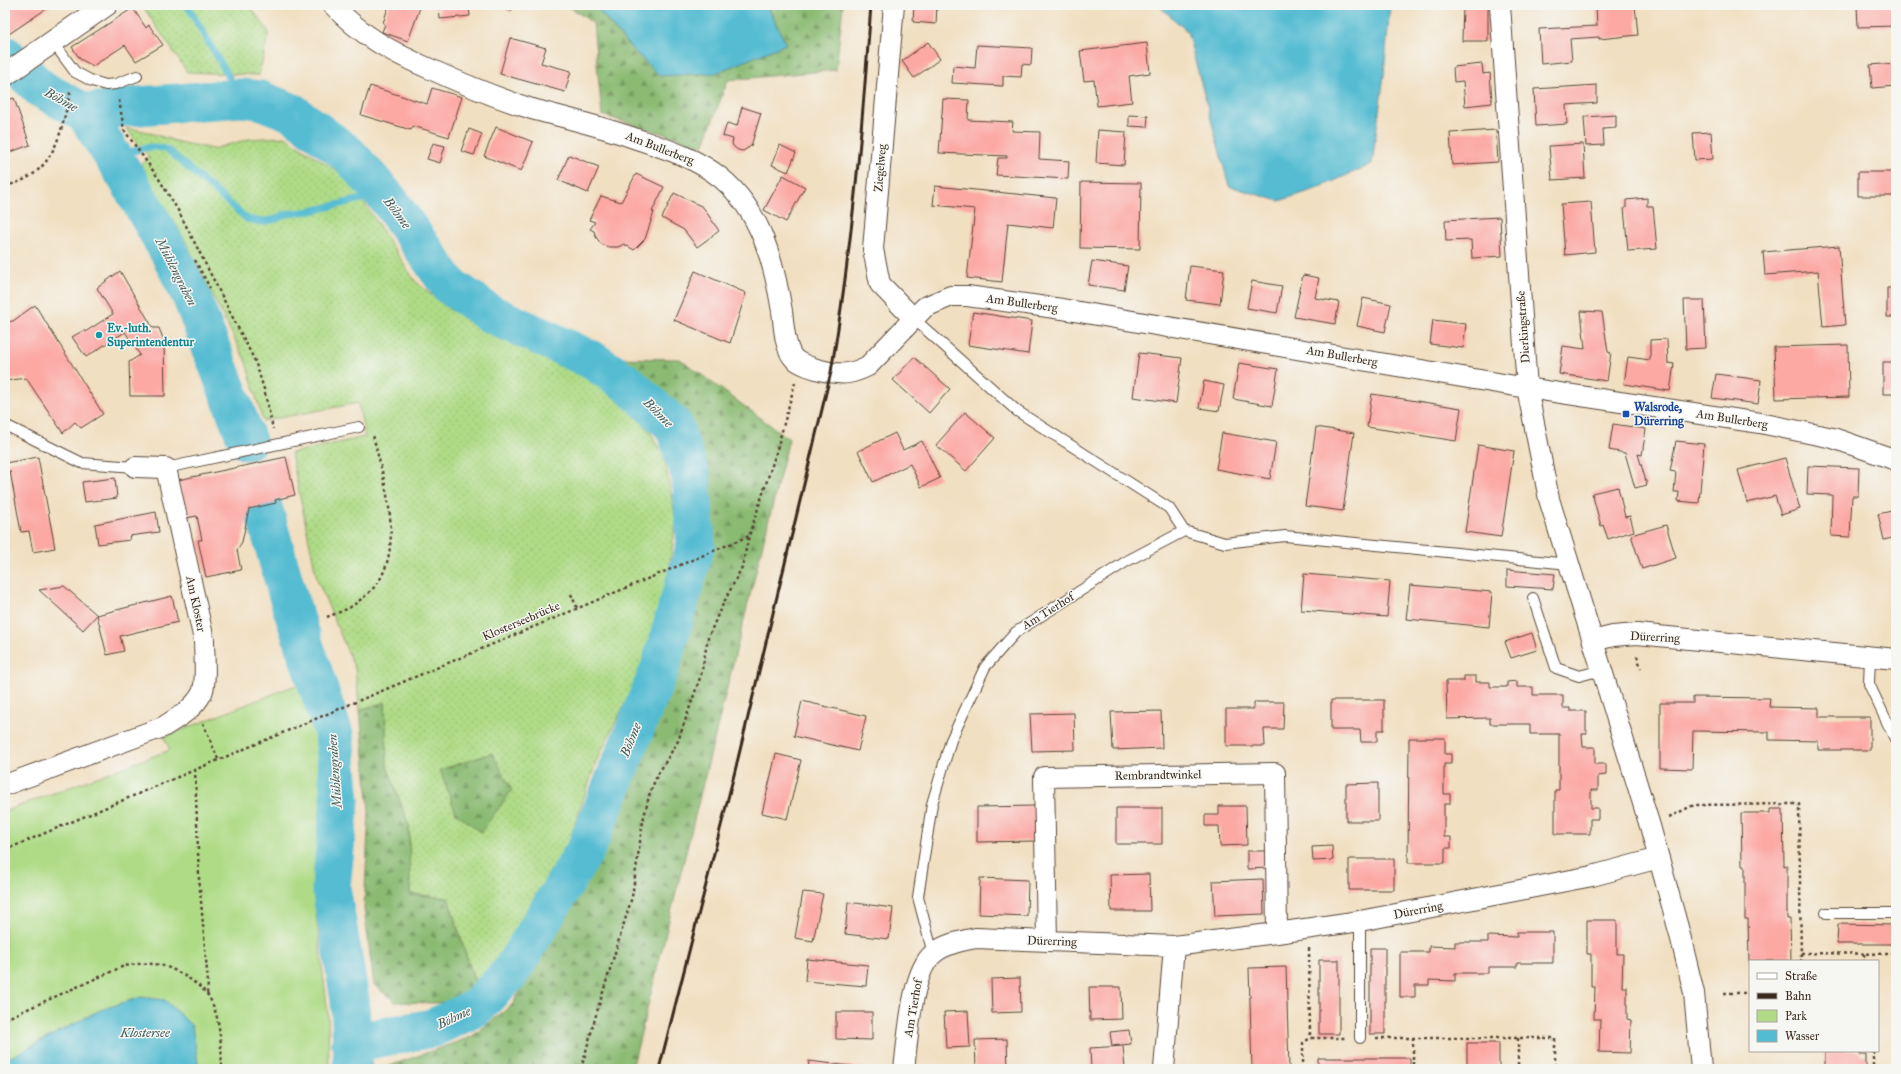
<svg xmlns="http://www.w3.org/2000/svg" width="1901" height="1074" font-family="'IM FELL Great Primer',serif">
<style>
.grass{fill:url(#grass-dots);stroke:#758252}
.forest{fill:url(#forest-firs);stroke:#637248}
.park{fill:#afdb86;stroke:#758252}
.water{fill:#54bcd2;stroke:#487378}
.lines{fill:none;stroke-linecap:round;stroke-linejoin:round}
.stream{stroke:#54bcd2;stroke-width:7}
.river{stroke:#54bcd2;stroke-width:39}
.building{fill:#fca9a4}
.service-casing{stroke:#564536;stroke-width:12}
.minor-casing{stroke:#564536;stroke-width:22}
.primary-casing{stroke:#564536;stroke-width:24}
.path{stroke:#564536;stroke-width:2.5;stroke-dasharray:3 3;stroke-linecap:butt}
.service{stroke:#fff;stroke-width:10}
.minor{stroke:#fff;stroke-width:20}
.primary{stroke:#fff;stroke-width:22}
.rail{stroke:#3b2a1e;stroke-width:3}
.culture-dot{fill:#0f9aa8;stroke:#f6f6f2;stroke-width:1.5}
.transit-dot{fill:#1a4fb4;stroke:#f6f6f2;stroke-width:1.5}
.labels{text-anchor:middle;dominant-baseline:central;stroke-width:3;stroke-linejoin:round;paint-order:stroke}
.street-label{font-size:12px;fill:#3b2a1e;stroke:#f6f6f2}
.culture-label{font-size:12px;font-weight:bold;fill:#0d838f;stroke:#f6f6f2;text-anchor:start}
.transit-label{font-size:12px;font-weight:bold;fill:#164399;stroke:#f6f6f2;text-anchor:start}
.water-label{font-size:13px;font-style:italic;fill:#445d5d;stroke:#f6f6f2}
</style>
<defs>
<pattern id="grass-dots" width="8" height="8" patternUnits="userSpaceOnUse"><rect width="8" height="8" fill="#afdb86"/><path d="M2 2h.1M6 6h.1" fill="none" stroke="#97bc73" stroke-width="1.8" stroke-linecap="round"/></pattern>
<pattern id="forest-firs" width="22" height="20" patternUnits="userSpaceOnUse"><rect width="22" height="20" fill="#8bbb73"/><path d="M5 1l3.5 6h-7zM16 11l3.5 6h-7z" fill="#73985e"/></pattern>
</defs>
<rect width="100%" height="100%" fill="#f6f6f2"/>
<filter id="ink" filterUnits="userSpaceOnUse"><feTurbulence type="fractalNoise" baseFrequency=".025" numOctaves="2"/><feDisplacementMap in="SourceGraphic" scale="8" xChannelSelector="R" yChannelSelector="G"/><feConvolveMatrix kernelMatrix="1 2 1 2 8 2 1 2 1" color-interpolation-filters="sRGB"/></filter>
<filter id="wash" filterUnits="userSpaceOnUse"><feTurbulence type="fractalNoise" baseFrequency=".012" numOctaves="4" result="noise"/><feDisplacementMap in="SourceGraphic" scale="16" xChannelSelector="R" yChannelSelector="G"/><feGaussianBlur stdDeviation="0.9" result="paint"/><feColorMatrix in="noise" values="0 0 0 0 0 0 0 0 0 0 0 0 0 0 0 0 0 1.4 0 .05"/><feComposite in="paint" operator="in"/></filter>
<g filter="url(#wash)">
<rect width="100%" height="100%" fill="#f1dfc1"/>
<path class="grass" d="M 142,5 L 249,5 L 269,32 L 259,75 L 187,72 Z
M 126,128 L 144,131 L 178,142 L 213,149 L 249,139 L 285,137 L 348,178 L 415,281 L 450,310 L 608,384 L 651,433 L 665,461 L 676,521 L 665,596 L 643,667 L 596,762 L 567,848 L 496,965 L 477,989 L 448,898 L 410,894 L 409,826 L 387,766 L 385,702 L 360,710 L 355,669 L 317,579 L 291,453 L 365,437 L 358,403 L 263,421 L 246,362 L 186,242 L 140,165 L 149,157 Z"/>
<path class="forest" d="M 567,5 L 594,5 L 631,48 L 660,76 L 786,44 L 767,5 L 843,5 L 836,70 L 728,80 L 703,146 L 602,115 L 593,23 Z
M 610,358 L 680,359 L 789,439 L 632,1069 L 389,1069 L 389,1066 L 471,1037 L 512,1005 L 596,856 L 673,666 L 711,534 L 707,466 L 676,406 Z
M 385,702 L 387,766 L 409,826 L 410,894 L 448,898 L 477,989 L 471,997 L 438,1003 L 395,1002 L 374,985 L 364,909 L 369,811 L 360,710 Z
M 492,753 L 512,790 L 481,832 L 456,813 L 440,770 Z"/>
<path class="park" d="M 306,681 L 320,744 L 327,803 L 313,889 L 328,1015 L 329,1069 L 5,1069 L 5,811 L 170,750 L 164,737 Z"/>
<path class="water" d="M 594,5 L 767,5 L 786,44 L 716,73 L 660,76 L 631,48 Z
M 1158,5 L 1390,5 L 1384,75 L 1372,164 L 1316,189 L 1279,201 L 1229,186 L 1187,31 Z
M 141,997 L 165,1000 L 192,1026 L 199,1069 L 5,1069 L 5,1060 L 100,1010 Z"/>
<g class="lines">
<path class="stream" d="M 187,5 L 241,98
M 113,158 C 132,152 151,141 169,151 L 247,219 L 262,222 L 276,219 L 286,214 L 311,211 L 383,194"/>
<path class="river" d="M 5,55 L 41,89 L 85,113 L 126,107 L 241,98 L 260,100 L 293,113 L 348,154 L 388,199 L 449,285 L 489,313 L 592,360 L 628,384 L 674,426 L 691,476 L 696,544 L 660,668 L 586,849 L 510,973 L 475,1008 L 433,1028 L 351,1043
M 85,113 L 128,180 L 169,252 L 191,296 L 247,441
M 263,507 L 288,596 L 334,735 L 340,801 L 331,887 L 350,1000 L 353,1069"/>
</g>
<g id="blocks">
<path class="building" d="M 5,5 L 52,5 L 9,34 L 5,28 Z
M 389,5 L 421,5 L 408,41 L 382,32 L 385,24 L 383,23 Z
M 439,5 L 469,5 L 470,16 L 440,19 Z
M 501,5 L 515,5 L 510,12 Z
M 914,5 L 937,5 L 936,24 L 913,22 Z
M 1463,5 L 1488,5 L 1488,41 L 1462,41 Z
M 1596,5 L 1635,5 L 1638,35 L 1599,39 L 1599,37 L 1570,39 L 1572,61 L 1541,64 L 1539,29 L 1597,26 Z
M 1857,5 L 1896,5 L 1896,26 L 1858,27 Z
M 133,8 L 146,28 L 149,25 L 163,45 L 136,61 L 125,45 L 93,66 L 80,59 L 72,47 Z
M 510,38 L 546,48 L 541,63 L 571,71 L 565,92 L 500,74 Z
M 928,42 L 940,59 L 914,78 L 902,61 Z
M 1147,43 L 1150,73 L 1129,76 L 1132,102 L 1097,106 L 1094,80 L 1084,81 L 1080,51 Z
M 977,45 L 1032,48 L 1031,65 L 1022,64 L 1021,77 L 1003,76 L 1003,86 L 952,83 L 953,66 L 975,68 Z
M 1896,63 L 1896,86 L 1872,88 L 1870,65 Z
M 1482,64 L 1483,74 L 1490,73 L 1492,103 L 1465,106 L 1463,81 L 1454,82 L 1453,67 Z
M 1597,85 L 1597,103 L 1566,105 L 1567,124 L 1536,126 L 1534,89 Z
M 370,86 L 427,104 L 432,88 L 462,97 L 449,137 L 413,126 L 411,130 L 361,115 Z
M 14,98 L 30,145 L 5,154 L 5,101 Z
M 943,99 L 969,100 L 968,120 L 1013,122 L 1012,131 L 1040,132 L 1039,159 L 1069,161 L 1068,179 L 996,175 L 998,158 L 1007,158 L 1007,156 L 939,153 Z
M 742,107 L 761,113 L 751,146 L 743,151 L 738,150 L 734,147 L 732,144 L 733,139 L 723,136 L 727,123 L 737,126 Z
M 1129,115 L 1148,116 L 1147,127 L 1129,126 Z
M 1616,115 L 1616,128 L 1603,129 L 1604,145 L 1586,146 L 1584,117 Z
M 496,127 L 533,142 L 521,171 L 484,156 Z
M 469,129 L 482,134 L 474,155 L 461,151 Z
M 1098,130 L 1126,132 L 1124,165 L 1096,163 Z
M 1496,130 L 1498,162 L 1452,165 L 1450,133 Z
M 1711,132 L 1713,159 L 1695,160 L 1693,133 Z
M 433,143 L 445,146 L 440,163 L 427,159 Z
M 1583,144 L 1585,178 L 1552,180 L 1549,146 Z
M 780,145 L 796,153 L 788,172 L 772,165 Z
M 569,155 L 599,167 L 588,193 L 558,180 Z
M 1858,172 L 1896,172 L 1896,196 L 1858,196 Z
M 636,174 L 664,187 L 652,212 L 654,212 L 645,239 L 634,250 L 624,244 L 618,247 L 608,247 L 601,244 L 596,237 L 594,231 L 590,229 L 595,222 L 589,220 L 601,196 L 621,202 Z
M 783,175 L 805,187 L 786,222 L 764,210 Z
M 1081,182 L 1141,183 L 1140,249 L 1080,248 Z
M 935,186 L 1056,198 L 1053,228 L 1008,223 L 1002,282 L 967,278 L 975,209 L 933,205 Z
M 674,193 L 703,207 L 719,231 L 697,247 L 684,230 L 662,218 Z
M 1647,198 L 1647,206 L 1653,206 L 1657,249 L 1628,251 L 1624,208 L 1626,208 L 1626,200 Z
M 1591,202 L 1595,252 L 1565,255 L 1561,204 Z
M 1500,217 L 1502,256 L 1472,258 L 1471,240 L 1446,241 L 1445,220 Z
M 1839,246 L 1845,325 L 1823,327 L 1818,271 L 1765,275 L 1763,252 Z
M 1092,261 L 1128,266 L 1124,290 L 1088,285 Z
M 1190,266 L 1224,270 L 1220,304 L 1186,300 Z
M 120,271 L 153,328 L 159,328 L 164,341 L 165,396 L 130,396 L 129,362 L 140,355 L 125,332 L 86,357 L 72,337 L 84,330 L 85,332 L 113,314 L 97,288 Z
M 695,271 L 746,293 L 730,343 L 674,320 Z
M 1303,275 L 1319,278 L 1315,298 L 1339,302 L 1335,324 L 1294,317 Z
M 1252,281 L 1282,286 L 1277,313 L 1247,308 Z
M 1887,288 L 1896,288 L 1896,317 L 1887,317 Z
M 1363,298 L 1391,304 L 1385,332 L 1357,326 Z
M 1684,300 L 1704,300 L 1706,348 L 1686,349 Z
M 35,305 L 103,414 L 81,428 L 75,422 L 63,433 L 26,378 L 5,381 L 5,322 L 13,321 Z
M 1581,311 L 1602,312 L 1608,352 L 1611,353 L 1607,381 L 1559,374 L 1563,346 L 1585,349 Z
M 973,312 L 1032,321 L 1028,354 L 968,345 Z
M 1433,320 L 1466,324 L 1463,348 L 1430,344 Z
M 1667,339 L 1668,363 L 1674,364 L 1670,391 L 1624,384 L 1628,357 L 1650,360 L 1650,340 Z
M 1848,345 L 1849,397 L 1776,399 L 1774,347 Z
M 1139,353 L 1182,358 L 1176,403 L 1133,397 Z
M 914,357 L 950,389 L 929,413 L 893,380 Z
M 1883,362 L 1896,362 L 1896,394 L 1883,394 Z
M 1239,363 L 1278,369 L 1272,406 L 1233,399 Z
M 1716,374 L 1761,380 L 1758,404 L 1712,398 Z
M 1204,381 L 1224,385 L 1219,411 L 1199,408 Z
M 1372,394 L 1461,408 L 1456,441 L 1367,427 Z
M 965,412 L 995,438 L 966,471 L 936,445 Z
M 1613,424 L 1646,429 L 1642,455 L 1638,454 L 1647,485 L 1635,488 L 1625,453 L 1609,450 Z
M 1316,427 L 1354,433 L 1343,511 L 1305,506 Z
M 895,433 L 903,450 L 922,441 L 940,478 L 921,487 L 910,464 L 873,482 L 858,451 Z
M 1222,433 L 1276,442 L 1270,479 L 1216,469 Z
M 1676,441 L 1704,444 L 1699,503 L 1678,501 L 1679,492 L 1674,492 L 1676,472 L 1670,471 Z
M 1478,445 L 1514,451 L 1501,537 L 1465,532 Z
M 38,457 L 55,548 L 33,552 L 29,531 L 21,532 L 10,471 L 5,472 L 5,463 Z
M 286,457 L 295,495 L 275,500 L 276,503 L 249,509 L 242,542 L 237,550 L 241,570 L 206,577 L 198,540 L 202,540 L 197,516 L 186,518 L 178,480 Z
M 1785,458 L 1800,509 L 1781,515 L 1775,496 L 1747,503 L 1738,470 Z
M 1808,466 L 1859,468 L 1858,496 L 1852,496 L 1850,537 L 1831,536 L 1832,495 L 1807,494 Z
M 115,478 L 117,498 L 85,502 L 82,482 Z
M 1618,487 L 1625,517 L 1630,516 L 1634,531 L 1608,539 L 1603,525 L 1601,526 L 1592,493 Z
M 1896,510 L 1896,537 L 1884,540 L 1878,514 Z
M 156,512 L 159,532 L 129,536 L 130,540 L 98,544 L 95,524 Z
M 1666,525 L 1676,558 L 1642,569 L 1631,535 Z
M 1507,570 L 1555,574 L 1553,589 L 1507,586 Z
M 1304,574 L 1390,581 L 1387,617 L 1301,610 Z
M 1410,585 L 1492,592 L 1489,627 L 1406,619 Z
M 64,586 L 97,615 L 83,630 L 39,590 Z
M 172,596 L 178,622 L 120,636 L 124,651 L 107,655 L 97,615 Z
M 1532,633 L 1537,650 L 1511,658 L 1505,642 Z
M 1464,676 L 1476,676 L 1476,682 L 1490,682 L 1490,687 L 1507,687 L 1507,682 L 1517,681 L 1517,687 L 1533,687 L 1533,695 L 1563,695 L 1563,708 L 1570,708 L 1570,711 L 1586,711 L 1586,734 L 1582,734 L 1583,747 L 1595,747 L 1595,764 L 1606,764 L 1606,775 L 1598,776 L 1598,790 L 1591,790 L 1591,808 L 1598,808 L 1598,819 L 1590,819 L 1590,834 L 1555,834 L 1555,790 L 1559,790 L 1559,734 L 1530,734 L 1530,724 L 1490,724 L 1490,718 L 1447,719 L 1446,681 L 1464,681 Z
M 1693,697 L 1770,698 L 1769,707 L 1819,708 L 1819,717 L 1870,717 L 1870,750 L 1818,750 L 1818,741 L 1769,740 L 1769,732 L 1693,731 L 1692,769 L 1660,768 L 1660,703 L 1693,703 Z
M 1331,700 L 1384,700 L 1384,730 L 1377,730 L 1377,742 L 1361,742 L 1360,730 L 1331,730 Z
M 802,701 L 866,716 L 858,751 L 794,736 Z
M 1254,702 L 1284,702 L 1283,729 L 1264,729 L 1265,746 L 1226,746 L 1226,709 L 1254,709 Z
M 1161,711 L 1162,748 L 1113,750 L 1111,712 Z
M 1074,713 L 1075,750 L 1032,751 L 1030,714 Z
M 1409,738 L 1445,738 L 1445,754 L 1451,754 L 1451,764 L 1444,764 L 1444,794 L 1450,794 L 1450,804 L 1444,804 L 1444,837 L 1451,837 L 1451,848 L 1445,848 L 1445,863 L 1408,863 Z
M 776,754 L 801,760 L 787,819 L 762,813 Z
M 1378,783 L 1378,821 L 1346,821 L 1346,784 Z
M 1036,806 L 1036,841 L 977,842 L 977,807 Z
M 1219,806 L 1246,806 L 1247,845 L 1220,846 L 1219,826 L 1205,826 L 1205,815 L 1219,815 Z
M 1116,808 L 1162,808 L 1162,844 L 1116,844 Z
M 1770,809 L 1783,809 L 1784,866 L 1787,865 L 1787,919 L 1790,919 L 1791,961 L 1749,961 L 1748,919 L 1745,919 L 1745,866 L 1742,866 L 1741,813 L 1770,813 Z
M 1332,846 L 1333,860 L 1313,861 L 1312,847 Z
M 1247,851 L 1267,851 L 1267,868 L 1247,869 Z
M 1349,859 L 1394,859 L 1394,890 L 1349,890 Z
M 1149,874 L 1150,911 L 1111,911 L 1110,875 Z
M 980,878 L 1028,880 L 1027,916 L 979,914 Z
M 1263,879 L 1264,914 L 1215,916 L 1213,881 Z
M 803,892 L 823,894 L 813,941 L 795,938 Z
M 848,902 L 893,908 L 889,939 L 845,934 Z
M 1587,920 L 1617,920 L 1617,954 L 1623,954 L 1622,987 L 1627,987 L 1627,1019 L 1631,1020 L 1630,1053 L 1599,1052 L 1600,1019 L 1594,1019 L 1595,987 L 1591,987 L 1591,954 L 1587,954 Z
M 1838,924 L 1896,925 L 1896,944 L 1837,944 Z
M 1517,932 L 1553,932 L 1553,963 L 1517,963 L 1517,967 L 1488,967 L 1488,973 L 1455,973 L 1455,981 L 1429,980 L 1429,985 L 1415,985 L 1415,997 L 1400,997 L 1400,952 L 1429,952 L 1429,946 L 1455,947 L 1455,942 L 1488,942 L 1488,936 L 1517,937 Z
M 1370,948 L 1385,948 L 1385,1034 L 1370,1034 Z
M 807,959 L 868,965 L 866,986 L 805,981 Z
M 1319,960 L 1339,960 L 1339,1034 L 1319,1034 Z
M 1286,967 L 1289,1069 L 1252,1069 L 1249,968 Z
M 1020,978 L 1021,1012 L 992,1013 L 991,979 Z
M 1089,987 L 1121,987 L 1122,1019 L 1090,1020 Z
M 968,1011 L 970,1047 L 946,1048 L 944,1012 Z
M 836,1012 L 872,1012 L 872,1040 L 836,1039 Z
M 1129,1030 L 1131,1044 L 1112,1046 L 1110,1032 Z
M 1007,1039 L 1008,1069 L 976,1069 L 975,1040 Z
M 1467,1043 L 1499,1043 L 1499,1069 L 1467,1069 Z
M 1123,1046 L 1125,1069 L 1091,1069 L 1090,1048 Z
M 1825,1051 L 1860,1051 L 1860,1054 L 1866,1054 L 1866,1069 L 1825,1069 Z
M 1318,1058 L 1410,1058 L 1410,1069 L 1318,1069 Z
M 809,1061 L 866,1068 L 866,1069 L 808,1069 Z"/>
</g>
</g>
<g filter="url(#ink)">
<use href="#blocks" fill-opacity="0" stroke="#564536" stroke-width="1"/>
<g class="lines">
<defs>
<path id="service" d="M 53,42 L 75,72 L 92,81 L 106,85 L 116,84 L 137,76
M 913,318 L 1017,411 L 1169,508 L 1184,531
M 5,425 L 82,463 L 135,467
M 166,468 L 359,427
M 1184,531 L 1225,543 L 1285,536 L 1569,564
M 1533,598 L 1556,668 L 1579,676 L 1602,670
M 1870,656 L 1869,684 L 1896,741
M 1826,913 L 1896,913
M 1360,921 L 1360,1038
M 933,954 L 918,897 L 932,804 L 951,740 L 985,667 L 1016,632 L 1127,561 L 1184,531"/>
<path id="minor" d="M 333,5 C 360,35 393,53 430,69 C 463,84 497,98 532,109 C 566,118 599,126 631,137 C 663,148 695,157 721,178 C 761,211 774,263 782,311 C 784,325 784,344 792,356 C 799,367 835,375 848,373 C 855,372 862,369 868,366 L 925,307 L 951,296 L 967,296 L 1062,309 L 1527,388 L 1760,423 L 1833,438 L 1896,460
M 894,5 L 873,249 L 880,284 L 913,318
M 1500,5 L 1527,388 L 1549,499 L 1650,826 L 1679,931 L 1694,993 L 1701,1069
M 1593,641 L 1613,636 L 1637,634 L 1896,659
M 5,785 L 163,727 C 177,718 194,709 202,693 C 207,682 204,653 204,640 L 166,468 L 135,467
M 1047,941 L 1044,777 L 1275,773 L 1277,933
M 904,1069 C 908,1040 911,972 933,954 C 944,944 962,941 976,938 L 1174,946 L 1277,933 L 1360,921 L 1592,876 L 1659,858
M 1164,1069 L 1174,946"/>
<path id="primary" d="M 5,75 L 106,5"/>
</defs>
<use href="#service" class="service-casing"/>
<use href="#minor" class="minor-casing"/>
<use href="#primary" class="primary-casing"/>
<path class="path" d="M 119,100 L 124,130 L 159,179 L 179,212 L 255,361 L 264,389 L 273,429
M 5,186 C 56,175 61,132 71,89
M 195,260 L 210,288
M 571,594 L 577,608
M 327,617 C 336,613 348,610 355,604 C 363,598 374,589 379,581 C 404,540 383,478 373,435
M 1637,656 L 1641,668
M 203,723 L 218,759
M 195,769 L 199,878 L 208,983 L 207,994
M 1669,817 L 1694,805 L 1799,804 L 1801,961
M 5,850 L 749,536
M 1309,948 L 1310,1038
M 1801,953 L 1896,954
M 1864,954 L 1864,961
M 1724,993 L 1750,993
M 5,1019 L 124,966 C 148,962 162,962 183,975 C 192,980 200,986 207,994 C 221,1014 221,1046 222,1069
M 1376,1038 L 1555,1038 L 1555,1069
M 1413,1038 L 1413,1069
M 1518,1038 L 1518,1069
M 1873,1051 L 1873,1069
M 581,1069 L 596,1015 L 632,897 L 643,821 L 650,792 L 657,776 L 678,741 L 701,675 L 708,638 L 719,612 L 742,567 L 749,536 L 776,453 L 795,383
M 1303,1069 L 1303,1043 L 1310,1038 L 1345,1038"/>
<use href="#service" class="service"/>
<use href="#minor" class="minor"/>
<use href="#primary" class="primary"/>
<path class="rail" d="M 659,1069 L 735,771 L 831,372 C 852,250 862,128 871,5"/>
</g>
</g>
<circle class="culture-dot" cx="99" cy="335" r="4"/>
<rect class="transit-dot" x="1622" y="410" width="8" height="8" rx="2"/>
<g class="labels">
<g class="street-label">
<text transform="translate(660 148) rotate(21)">Am Bullerberg</text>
<text transform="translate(880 168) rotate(-85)">Ziegelweg</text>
<text transform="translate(1022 303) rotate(8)">Am Bullerberg</text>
<text transform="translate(1523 327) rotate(-94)">Dierkingstraße</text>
<text transform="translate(1342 356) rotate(10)">Am Bullerberg</text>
<text transform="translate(1732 419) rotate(9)">Am Bullerberg</text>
<text transform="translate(196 604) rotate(78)">Am Kloster</text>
<text transform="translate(1048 611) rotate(-32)">Am Tierhof</text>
<text transform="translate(521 621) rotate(-23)">Klosterseebrücke</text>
<text transform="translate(1655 637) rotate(3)">Dürerring</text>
<text transform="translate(1158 775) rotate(-1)">Rembrandtwinkel</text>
<text transform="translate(1418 910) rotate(-11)">Dürerring</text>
<text transform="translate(1052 941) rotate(2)">Dürerring</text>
<text transform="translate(913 1008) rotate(-80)">Am Tierhof</text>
</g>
<g class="culture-label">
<text x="107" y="328">Ev.-luth.<tspan x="107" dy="14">Superintendentur</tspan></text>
</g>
<g class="transit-label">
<text x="1634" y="407">Walsrode,<tspan x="1634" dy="14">Dürerring</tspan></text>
</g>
<g class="water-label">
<text transform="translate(61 100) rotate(29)">Böhme</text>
<text transform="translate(397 213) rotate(53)">Böhme</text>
<text transform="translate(176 272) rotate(63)">Mühlengraben</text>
<text transform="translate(658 413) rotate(45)">Böhme</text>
<text transform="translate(631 740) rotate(-68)">Böhme</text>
<text transform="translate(335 771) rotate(-94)">Mühlengraben</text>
<text transform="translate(454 1018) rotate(-25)">Böhme</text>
<text x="145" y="1033">Klostersee</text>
</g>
</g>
<rect width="1901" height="1074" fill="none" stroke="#f6f6f2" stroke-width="20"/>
<rect x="1749" y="960" width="130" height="92" fill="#f6f6f2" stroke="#aba49d"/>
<rect x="1757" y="973" width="20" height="6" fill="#ffffff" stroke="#aba49d"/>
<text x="1785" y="980" font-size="12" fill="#3b2a1e">Straße</text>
<rect x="1757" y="993" width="20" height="6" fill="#3b2a1e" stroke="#aba49d"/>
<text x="1785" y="1000" font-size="12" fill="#3b2a1e">Bahn</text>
<rect x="1757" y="1010" width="20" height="12" fill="#afdb86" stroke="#aba49d"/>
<text x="1785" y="1020" font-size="12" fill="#3b2a1e">Park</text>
<rect x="1757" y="1030" width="20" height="12" fill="#54bcd2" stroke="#aba49d"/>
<text x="1785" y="1040" font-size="12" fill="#3b2a1e">Wasser</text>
</svg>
